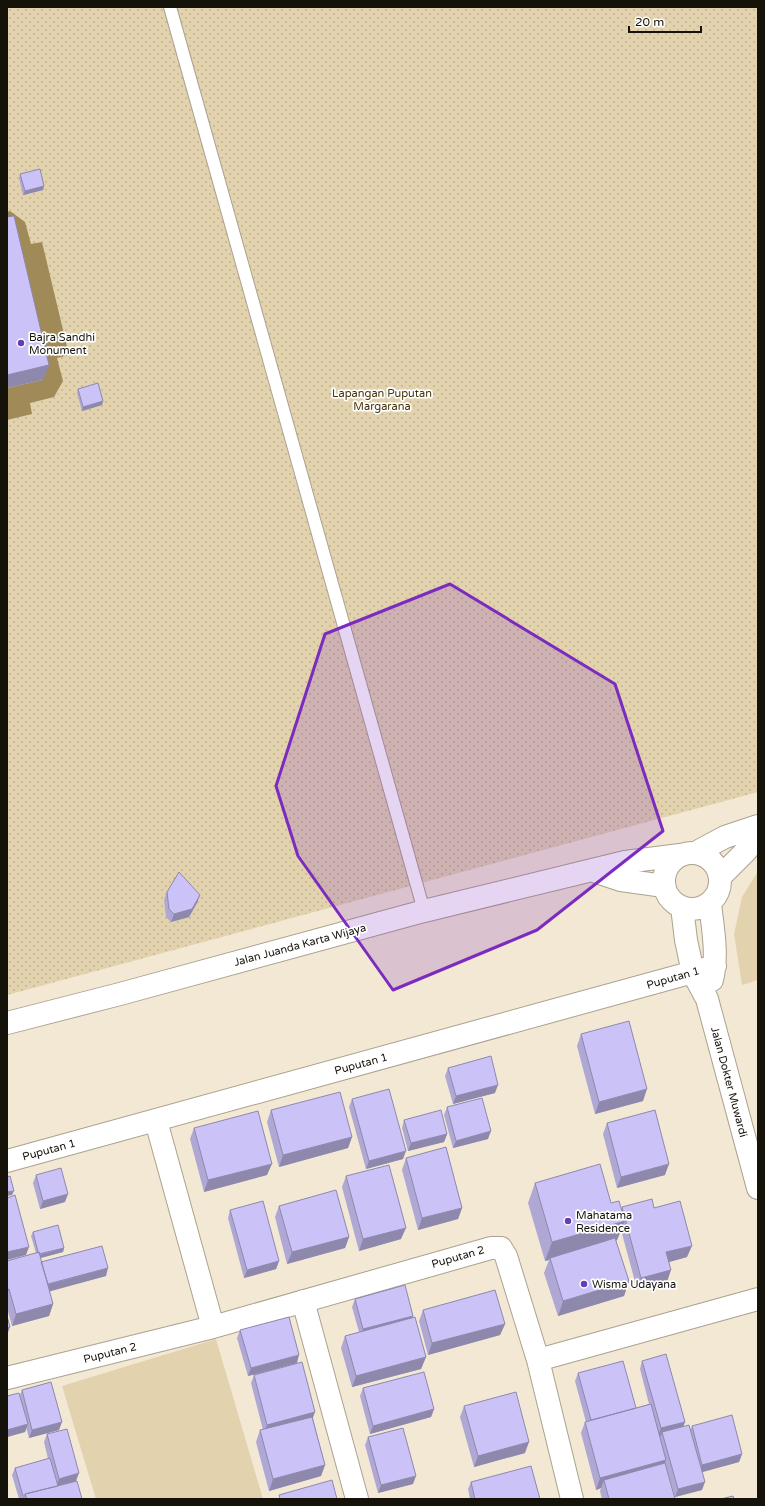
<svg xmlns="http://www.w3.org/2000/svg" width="765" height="1506" font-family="'Varela Round',sans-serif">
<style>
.green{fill:#e3d2ae}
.park{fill:url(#park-dots)}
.water{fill:#a08a58}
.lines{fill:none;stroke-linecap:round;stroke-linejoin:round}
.service-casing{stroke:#aba28f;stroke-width:14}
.minor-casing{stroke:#aba28f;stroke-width:24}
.service{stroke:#fff;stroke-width:12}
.minor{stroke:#fff;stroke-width:22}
.wall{fill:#afa8d4}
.shaded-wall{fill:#8e88ad}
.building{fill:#cbc3f7;stroke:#8e88ad}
.marked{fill:#7b2cbf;fill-opacity:0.2;stroke:#7b2cbf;stroke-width:3;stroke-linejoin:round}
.poi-dot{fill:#633eb6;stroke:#fff;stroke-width:1.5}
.labels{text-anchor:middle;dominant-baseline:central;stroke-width:3.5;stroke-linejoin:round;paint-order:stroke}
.poi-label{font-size:11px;fill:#15120a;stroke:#fff;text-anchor:start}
.park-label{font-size:11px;fill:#453409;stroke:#fff}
.street-label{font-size:11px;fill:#15120a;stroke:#fff}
</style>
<defs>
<pattern id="park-dots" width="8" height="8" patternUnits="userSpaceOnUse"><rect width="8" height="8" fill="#e3d2ae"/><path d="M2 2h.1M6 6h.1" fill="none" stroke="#c2b394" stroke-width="1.8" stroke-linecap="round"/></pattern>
</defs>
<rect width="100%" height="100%" fill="#f2e8d4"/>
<path class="green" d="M 758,871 L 758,980 L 742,985 L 734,934 L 742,897 Z
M 216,1339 L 263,1499 L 96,1499 L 62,1386 Z"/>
<path class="park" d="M 7,7 L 758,7 L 758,792 L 7,995 Z"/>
<path class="water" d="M 10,211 L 25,222 L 31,244 L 42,242 L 69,355 L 57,358 L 63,381 L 54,397 L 30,403 L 32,414 L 7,420 L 7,388 L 43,380 L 7,231 L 7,212 Z"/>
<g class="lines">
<defs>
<path id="service" d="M 170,7 L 424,911"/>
<path id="minor" d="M664 881a28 28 0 1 1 56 0a28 28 0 1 1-56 0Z
M 695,853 L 725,837 L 758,826
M 594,871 L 621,880 L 664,886
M 720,877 L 746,851 L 758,836
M 710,904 C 713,929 718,955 712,980
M 682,907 L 686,940 L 693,973 L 707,999 L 758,1188
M 7,1023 L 120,994 L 424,911 L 625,862 L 680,855
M 156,1121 L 213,1327
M 7,1161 L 715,966
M 303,1301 L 357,1499
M 538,1360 L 758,1299
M 7,1378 L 213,1327 L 491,1248 L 501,1248 L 506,1256 L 538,1360 L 572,1499"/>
</defs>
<use href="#service" class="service-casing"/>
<use href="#minor" class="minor-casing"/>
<use href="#service" class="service"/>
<use href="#minor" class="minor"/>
</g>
<path class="wall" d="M 20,174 L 44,186 L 43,190 L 23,195 L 19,178 Z
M 78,389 L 103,401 L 102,405 L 82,411 L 77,393 Z
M 167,892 L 197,903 L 189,917 L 171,922 L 166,917 L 164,900 Z
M 581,1034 L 643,1101 L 595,1114 L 577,1046 Z
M 448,1068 L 495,1093 L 453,1104 L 445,1076 Z
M 352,1099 L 403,1159 L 366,1169 L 349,1107 Z
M 447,1107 L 488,1139 L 453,1148 L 444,1115 Z
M 271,1110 L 352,1137 L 348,1148 L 279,1167 L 267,1122 Z
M 404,1120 L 447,1134 L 444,1142 L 408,1151 L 402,1128 Z
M 607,1123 L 665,1175 L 617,1188 L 603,1134 Z
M 194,1128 L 267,1175 L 204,1192 L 190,1139 Z
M 406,1158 L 462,1208 L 458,1219 L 418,1230 L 402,1170 Z
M 36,1175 L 65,1202 L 40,1209 L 33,1183 Z
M 346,1176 L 401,1239 L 359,1251 L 342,1187 Z
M 535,1183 L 611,1203 L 621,1209 L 622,1207 L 654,1208 L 687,1257 L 669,1262 L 667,1282 L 637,1289 L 621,1230 L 617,1240 L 616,1241 L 629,1281 L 624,1296 L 558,1316 L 544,1273 L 549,1260 L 545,1261 L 528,1203 Z
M 279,1206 L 349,1237 L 345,1248 L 287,1264 L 275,1217 Z
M 230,1210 L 279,1261 L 276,1269 L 244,1278 L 228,1218 Z
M 33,1232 L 64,1248 L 63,1252 L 40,1258 L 41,1262 L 106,1276 L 49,1291 L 53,1304 L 49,1316 L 12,1326 L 7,1308 L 7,1261 L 36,1253 L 31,1236 Z
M 355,1299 L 413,1318 L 426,1357 L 421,1369 L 352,1387 L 341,1348 L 345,1336 L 359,1332 L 352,1307 Z
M 423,1310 L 505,1324 L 500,1335 L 428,1355 L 419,1321 Z
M 240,1330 L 297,1363 L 248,1376 L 237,1338 Z
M 642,1361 L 685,1422 L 683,1426 L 691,1429 L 692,1426 L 742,1454 L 739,1462 L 702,1472 L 702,1490 L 675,1497 L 665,1463 L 675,1499 L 602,1499 L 600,1491 L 601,1488 L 596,1490 L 581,1433 L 585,1422 L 586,1422 L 575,1381 L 578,1373 L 635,1408 L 649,1404 L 640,1369 Z
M 254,1375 L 313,1418 L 325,1465 L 321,1476 L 269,1491 L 256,1442 L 260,1430 L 263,1430 L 251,1383 Z
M 363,1388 L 434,1409 L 431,1417 L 370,1434 L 360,1396 Z
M 22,1390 L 59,1430 L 29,1438 L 26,1427 L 25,1432 L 7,1437 L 7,1396 L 20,1395 Z
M 464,1406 L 525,1453 L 474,1467 L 460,1417 Z
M 47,1434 L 76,1481 L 82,1499 L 19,1499 L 12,1475 L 15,1468 L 48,1459 L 44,1442 Z
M 368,1437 L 413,1484 L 378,1493 L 365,1445 Z
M 471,1482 L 540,1499 L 470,1499 L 468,1489 Z"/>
<path class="shaded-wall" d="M 44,186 L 43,190 L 23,195 L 25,191 Z
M 49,365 L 43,380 L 7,388 L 7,375 Z
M 103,401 L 102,405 L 82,411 L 83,407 Z
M 200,895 L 197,903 L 189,917 L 171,922 L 174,914 Z
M 498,1085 L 495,1093 L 453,1104 L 456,1096 Z
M 647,1089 L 643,1101 L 595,1114 L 599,1102 Z
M 491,1131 L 488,1139 L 453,1148 L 456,1141 Z
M 447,1134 L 444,1142 L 408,1151 L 411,1143 Z
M 352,1137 L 348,1148 L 279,1167 L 283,1155 Z
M 406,1151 L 403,1159 L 366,1169 L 369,1161 Z
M 272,1164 L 267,1175 L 204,1192 L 208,1180 Z
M 669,1164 L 665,1175 L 617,1188 L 621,1177 Z
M 14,1191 L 12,1195 L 7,1196 L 7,1192 Z
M 68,1194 L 65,1202 L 40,1209 L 43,1201 Z
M 462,1208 L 458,1219 L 418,1230 L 422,1218 Z
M 625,1221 L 617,1240 L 550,1260 L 550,1258 L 549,1260 L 545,1261 L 552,1242 Z
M 406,1228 L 401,1239 L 359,1251 L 363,1239 Z
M 349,1237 L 345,1248 L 287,1264 L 292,1252 Z
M 692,1246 L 687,1257 L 662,1264 L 666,1252 Z
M 29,1247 L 26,1255 L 7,1260 L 7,1252 Z
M 64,1248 L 63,1252 L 37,1259 L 39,1255 Z
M 279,1261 L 276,1269 L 244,1278 L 247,1270 Z
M 108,1268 L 106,1276 L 44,1293 L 47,1285 Z
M 671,1270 L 667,1282 L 637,1289 L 641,1278 Z
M 629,1281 L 624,1296 L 558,1316 L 563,1301 Z
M 9,1289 L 7,1295 L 7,1290 Z
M 53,1304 L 49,1316 L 12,1326 L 16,1314 Z
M 413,1316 L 411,1323 L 360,1337 L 363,1329 Z
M 505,1324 L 500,1335 L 428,1355 L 432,1343 Z
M 10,1327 L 7,1335 L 7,1328 Z
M 299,1355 L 297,1363 L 248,1376 L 251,1368 Z
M 426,1357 L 421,1369 L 352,1387 L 356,1376 Z
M 434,1409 L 431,1417 L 370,1434 L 373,1426 Z
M 315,1412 L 312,1420 L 264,1433 L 267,1425 Z
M 62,1422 L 59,1430 L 29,1438 L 32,1430 Z
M 685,1422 L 682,1430 L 662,1432 L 661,1436 L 658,1436 L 661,1428 Z
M 28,1424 L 25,1432 L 7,1437 L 7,1430 Z
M 529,1442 L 525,1453 L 474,1467 L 478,1456 Z
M 742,1454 L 739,1462 L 699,1473 L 702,1465 Z
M 666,1460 L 662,1472 L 604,1480 L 601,1488 L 596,1490 L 600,1478 Z
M 325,1465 L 321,1476 L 269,1491 L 273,1479 Z
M 79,1473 L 76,1481 L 56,1487 L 59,1479 Z
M 416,1476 L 413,1484 L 378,1493 L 381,1485 Z
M 705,1482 L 702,1490 L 675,1497 L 678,1489 Z"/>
<path class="building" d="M 40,169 L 44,186 L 25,191 L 20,174 Z
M 14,216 L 49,365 L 7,375 L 7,217 Z
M 98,383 L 103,401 L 83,407 L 78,389 Z
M 179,872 L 200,895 L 192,909 L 174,914 L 169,909 L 167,892 Z
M 629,1021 L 647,1089 L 599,1102 L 581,1034 Z
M 491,1056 L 498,1085 L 456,1096 L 448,1068 Z
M 389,1089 L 406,1151 L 369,1161 L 352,1099 Z
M 340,1092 L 352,1137 L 283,1155 L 271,1110 Z
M 482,1098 L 491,1131 L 456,1141 L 447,1107 Z
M 441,1110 L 447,1134 L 411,1143 L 404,1120 Z
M 655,1110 L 669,1164 L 621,1177 L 607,1123 Z
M 258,1111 L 272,1164 L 208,1180 L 194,1128 Z
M 446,1147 L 462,1208 L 422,1218 L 406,1158 Z
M 600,1164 L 611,1203 L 619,1201 L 625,1221 L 552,1242 L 535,1183 Z
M 389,1165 L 406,1228 L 363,1239 L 346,1176 Z
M 61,1168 L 68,1194 L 43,1201 L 36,1175 Z
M 10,1176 L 14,1191 L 7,1192 L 7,1177 Z
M 336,1190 L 349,1237 L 292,1252 L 279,1206 Z
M 15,1195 L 29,1247 L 7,1252 L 7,1198 Z
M 652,1199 L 654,1208 L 680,1201 L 692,1246 L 666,1252 L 671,1270 L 641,1278 L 622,1207 Z
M 263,1201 L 279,1261 L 247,1270 L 230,1210 Z
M 58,1225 L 64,1248 L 39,1254 L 39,1252 L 38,1252 L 33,1232 Z
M 615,1238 L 629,1281 L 563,1301 L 550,1258 Z
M 102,1246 L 108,1268 L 48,1284 L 41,1262 Z
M 39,1252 L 53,1304 L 16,1314 L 9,1289 L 7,1290 L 7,1261 Z
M 405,1285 L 413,1316 L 363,1329 L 355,1299 Z
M 495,1290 L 505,1324 L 432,1343 L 423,1310 Z
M 7,1316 L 10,1327 L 7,1328 Z
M 289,1317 L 299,1355 L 251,1368 L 240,1330 Z
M 415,1317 L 426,1357 L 356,1376 L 345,1336 Z
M 666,1354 L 685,1422 L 661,1428 L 642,1361 Z
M 623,1361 L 636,1408 L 591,1420 L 578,1373 Z
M 302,1362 L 315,1412 L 267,1425 L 254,1375 Z
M 424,1372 L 434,1409 L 373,1426 L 363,1388 Z
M 51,1382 L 62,1422 L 32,1430 L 22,1390 Z
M 516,1392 L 529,1442 L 478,1456 L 464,1406 Z
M 19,1393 L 28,1424 L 7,1430 L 7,1396 Z
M 651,1404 L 666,1460 L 600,1478 L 585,1422 Z
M 732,1415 L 742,1454 L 702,1465 L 692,1426 Z
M 312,1417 L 325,1465 L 273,1479 L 260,1430 Z
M 689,1425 L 705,1482 L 678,1489 L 662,1432 Z
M 403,1428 L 416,1476 L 381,1485 L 368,1437 Z
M 67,1429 L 79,1473 L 59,1479 L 47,1434 Z
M 50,1458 L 58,1486 L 25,1494 L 25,1496 L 23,1496 L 15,1468 Z
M 665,1463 L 675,1499 L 609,1499 L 604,1480 Z
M 531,1466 L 540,1499 L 475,1499 L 471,1482 Z
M 332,1480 L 337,1499 L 280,1499 L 279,1495 Z
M 77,1481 L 82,1499 L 27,1499 L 25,1494 Z
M 733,1496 L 734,1499 L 721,1499 Z"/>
<path class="marked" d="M 450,584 L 615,684 L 663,831 L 537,930 L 393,990 L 298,856 L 276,786 L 325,634 Z"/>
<g class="poi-dot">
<circle cx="21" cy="343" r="4"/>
<circle cx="568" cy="1221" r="4"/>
<circle cx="584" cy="1284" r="4"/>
</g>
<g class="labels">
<g class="poi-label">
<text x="29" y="337">Bajra Sandhi<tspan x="29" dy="13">Monument</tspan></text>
<text x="576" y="1215">Mahatama<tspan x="576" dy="13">Residence</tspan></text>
<text x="592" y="1284">Wisma Udayana</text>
</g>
<g class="park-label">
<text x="382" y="393">Lapangan Puputan<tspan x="382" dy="13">Margarana</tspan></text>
</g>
<g class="street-label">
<text transform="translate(300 945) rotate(-15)">Jalan Juanda Karta Wijaya</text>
<text transform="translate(673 978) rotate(-16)">Puputan 1</text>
<text transform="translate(361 1064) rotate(-15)">Puputan 1</text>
<text transform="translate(729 1082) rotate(75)">Jalan Dokter Muwardi</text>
<text transform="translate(49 1150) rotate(-15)">Puputan 1</text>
<text transform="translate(458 1257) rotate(-16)">Puputan 2</text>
<text transform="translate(110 1353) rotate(-14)">Puputan 2</text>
</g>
</g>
<rect width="765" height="1506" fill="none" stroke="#15120a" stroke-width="16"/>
<path d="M629 26v6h72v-6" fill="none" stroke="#15120a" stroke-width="2"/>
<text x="635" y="26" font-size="12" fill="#15120a" stroke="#ffffff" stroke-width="3" paint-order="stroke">20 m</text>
</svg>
